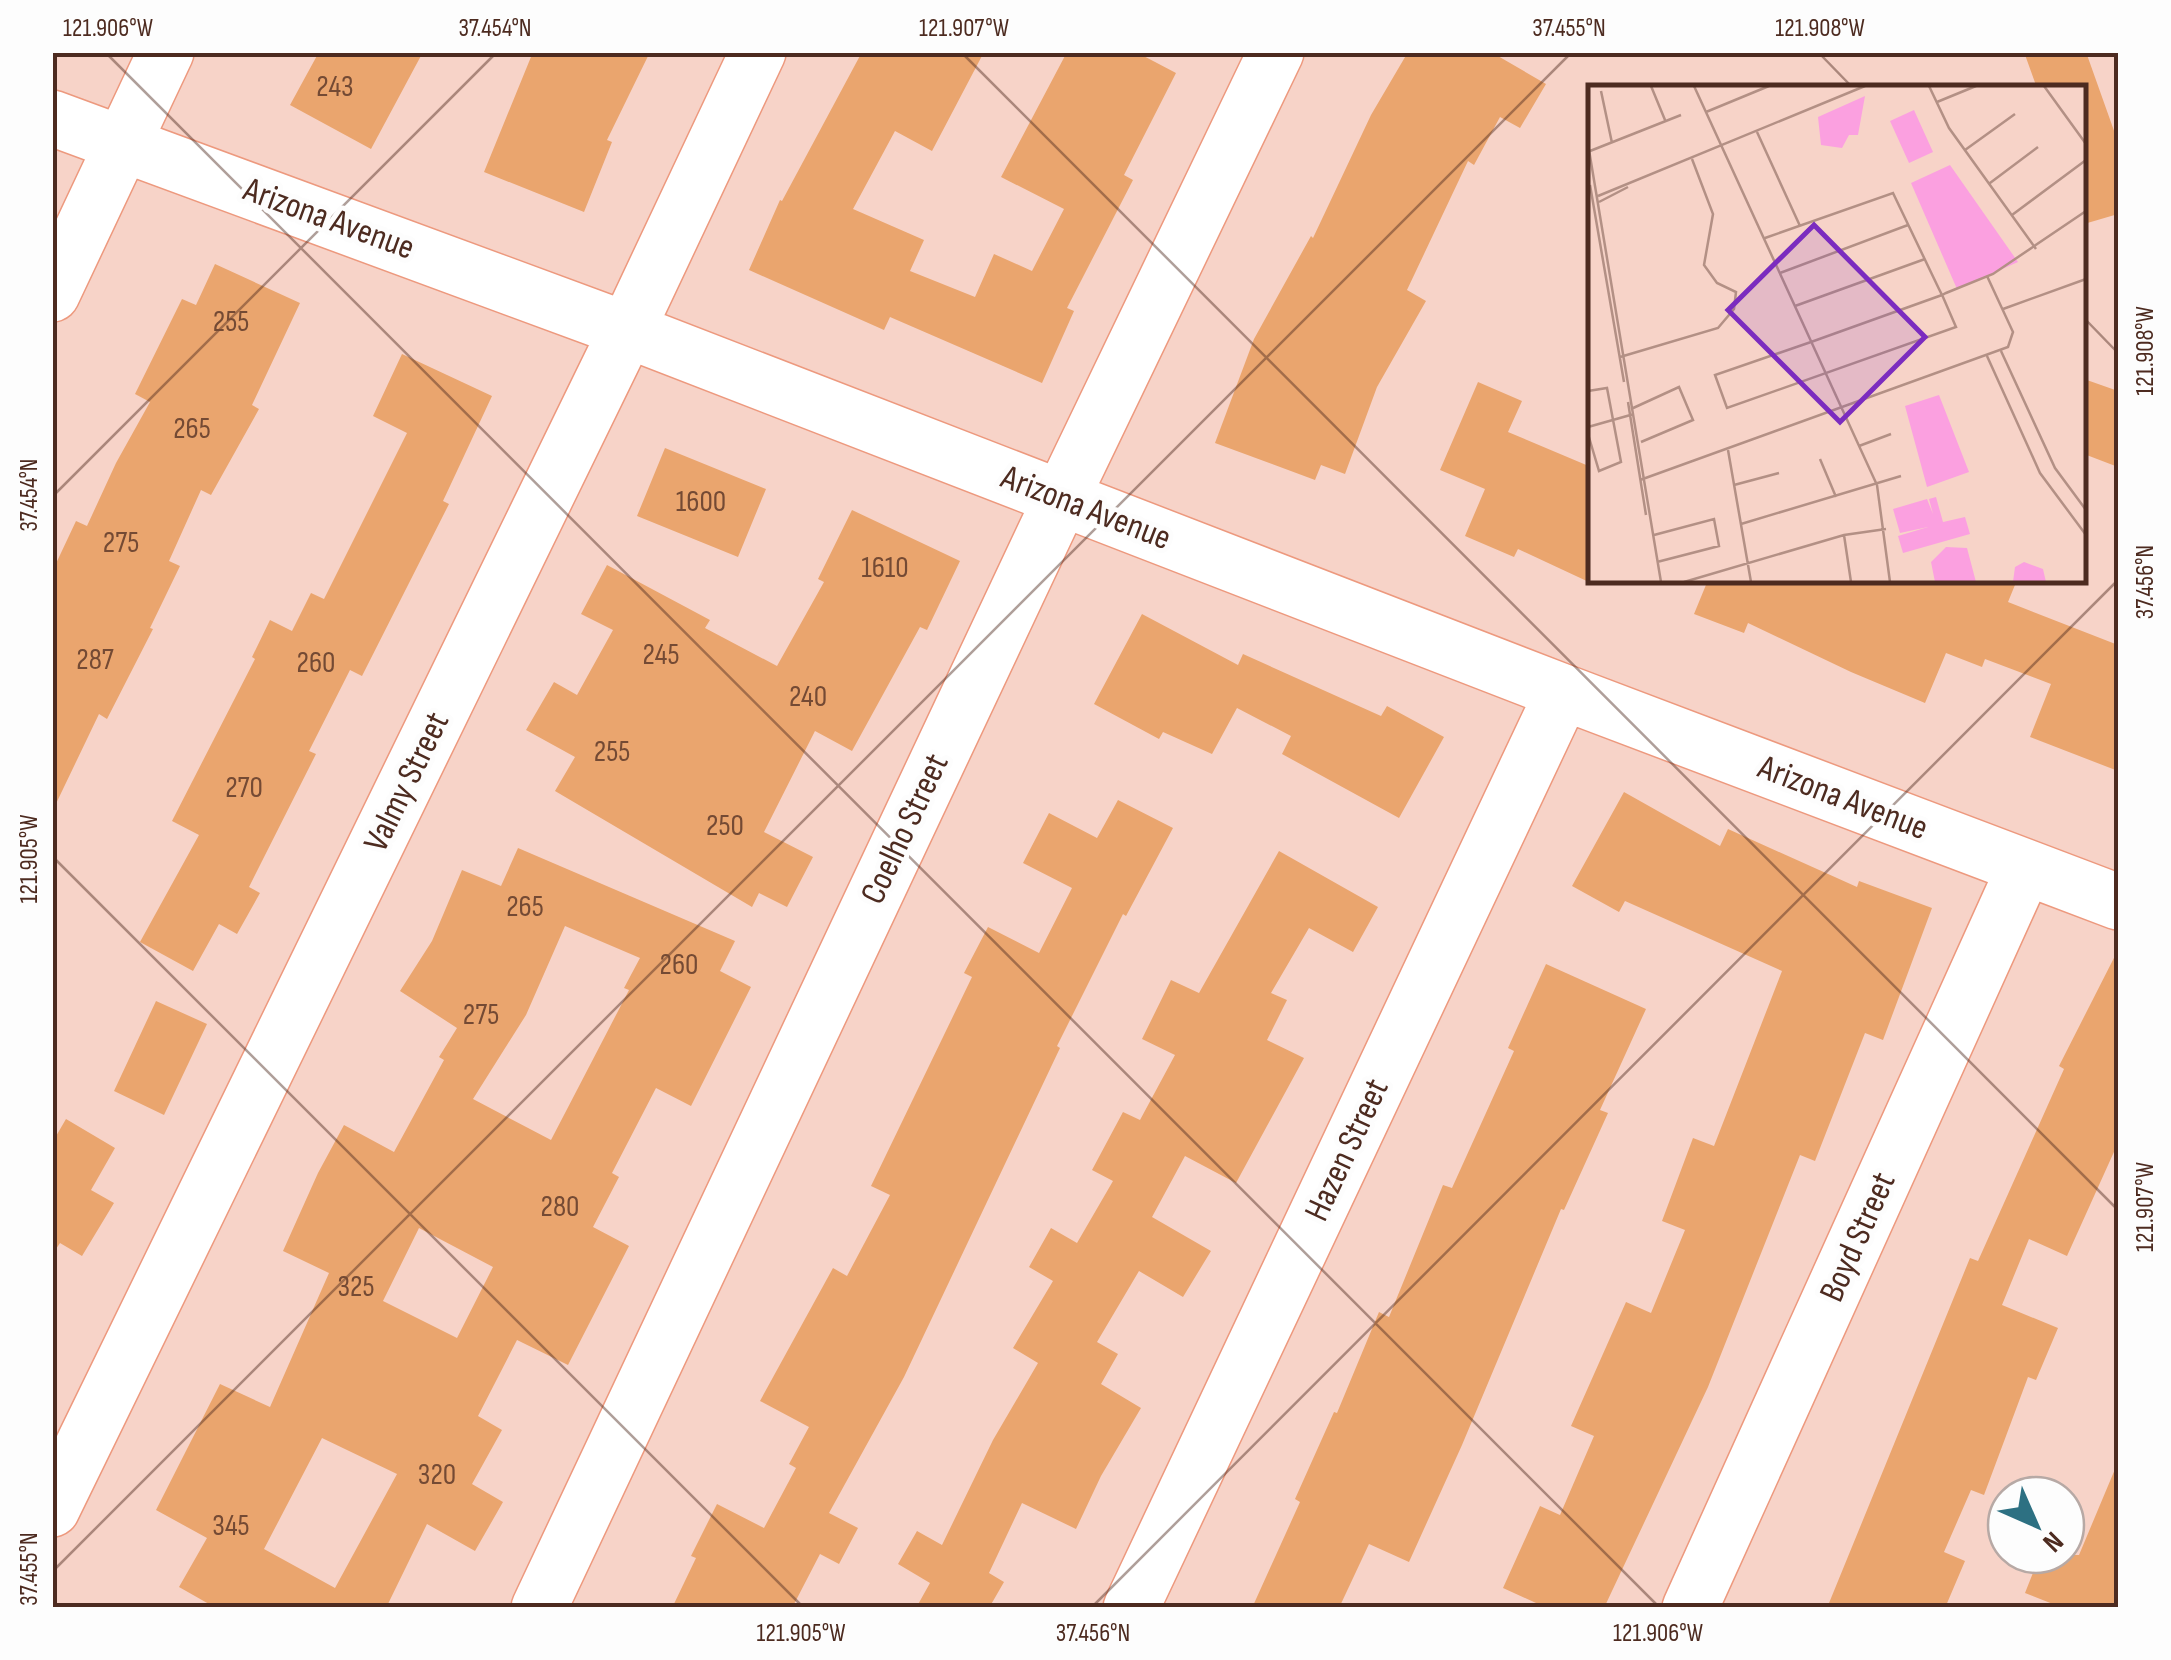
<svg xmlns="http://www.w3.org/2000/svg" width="2171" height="1660" font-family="'Sofia Sans Condensed',sans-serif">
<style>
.building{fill:#eaa56e;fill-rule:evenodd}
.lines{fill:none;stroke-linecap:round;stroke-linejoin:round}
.minor-casing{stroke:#ed997e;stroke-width:58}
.minor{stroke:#fff;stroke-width:55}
.ticks{fill:none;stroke:#4d2b20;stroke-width:2.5;stroke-opacity:0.45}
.labels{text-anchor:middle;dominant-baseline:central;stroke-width:10;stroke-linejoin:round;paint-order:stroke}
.number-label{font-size:30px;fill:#744a34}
.street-label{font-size:35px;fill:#4d2b20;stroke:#fdfdfd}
.inset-road{fill:none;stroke:#b39085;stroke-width:2.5}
.view{fill:#7b2cbf;fill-opacity:0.15;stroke:#7b2cbf;stroke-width:5}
.inset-edge{fill:none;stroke:#4d2b20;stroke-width:5}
.neatline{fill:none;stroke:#4d2b20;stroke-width:4}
.ticks-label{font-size:25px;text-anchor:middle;fill:#4d2b20}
</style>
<rect width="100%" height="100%" fill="#f7d3c8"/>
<path class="building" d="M 319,52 L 423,52 L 371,149 L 290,105 Z
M 533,52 L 650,52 L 607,140 L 612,142 L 584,212 L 484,172 Z
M 862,52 L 984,52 L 932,151 L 895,131 L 853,209 L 924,240 L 910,271 L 975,297 L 994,254 L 1032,271 L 1064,209 L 1001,177 L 1067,52 L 1136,52 L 1176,73 L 1124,175 L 1133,180 L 1067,308 L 1074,311 L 1042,383 L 890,317 L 884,330 L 749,270 L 780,200 L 782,201 Z
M 1408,52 L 1491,52 L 1546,84 L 1520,128 L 1500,117 L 1474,165 L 1468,161 L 1407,290 L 1426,301 L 1377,387 L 1345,474 L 1321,465 L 1315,480 L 1215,443 L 1254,339 L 1311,236 L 1313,238 L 1371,115 Z
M 2024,52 L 2086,52 L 2118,142 L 2118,214 L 2084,224 L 2084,88 L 2037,88 Z
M 215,264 L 300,303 L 252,405 L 259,409 L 211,495 L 201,490 L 169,561 L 180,566 L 150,628 L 153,629 L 107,719 L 99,714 L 52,812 L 52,572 L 76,521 L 87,526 L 116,463 L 150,402 L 135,394 L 182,299 L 196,305 Z
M 402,354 L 492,396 L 443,501 L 449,504 L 362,676 L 350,670 L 309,751 L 316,754 L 249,887 L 260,893 L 237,934 L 219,924 L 193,971 L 140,942 L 199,835 L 172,821 L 255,659 L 252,657 L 270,620 L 292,631 L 311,593 L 324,599 L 407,433 L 373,416 Z
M 2084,379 L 2118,391 L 2118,467 L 2084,454 Z
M 1478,382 L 1522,401 L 1508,432 L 1591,467 L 1591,583 L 1518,549 L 1514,557 L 1465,536 L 1485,489 L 1440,470 Z
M 665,448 L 766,489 L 738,557 L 637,516 Z
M 852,510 L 960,561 L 927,630 L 920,627 L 852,751 L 815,731 L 764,832 L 813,857 L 787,907 L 759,893 L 752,907 L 555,791 L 575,757 L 526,730 L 554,682 L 577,695 L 613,630 L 581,614 L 607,565 L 710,620 L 705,628 L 777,666 L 824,582 L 818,579 Z
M 1708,580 L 2017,580 L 2008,602 L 2118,645 L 2118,771 L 2030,737 L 2051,684 L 1985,659 L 1982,667 L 1946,653 L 1925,703 L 1851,672 L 1748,623 L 1744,633 L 1694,614 Z
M 1142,614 L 1238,665 L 1243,654 L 1381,716 L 1387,706 L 1444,737 L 1399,818 L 1282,754 L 1291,736 L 1237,708 L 1212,754 L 1163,732 L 1159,739 L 1094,704 Z
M 1624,792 L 1720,846 L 1728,829 L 1857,887 L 1859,881 L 1932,908 L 1883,1040 L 1865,1033 L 1815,1161 L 1800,1155 L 1708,1387 L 1604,1608 L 1547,1608 L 1503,1588 L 1540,1506 L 1560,1515 L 1594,1436 L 1571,1426 L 1626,1302 L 1651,1313 L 1685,1230 L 1662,1221 L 1693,1138 L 1714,1146 L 1782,971 L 1625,901 L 1619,912 L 1572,886 Z
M 1118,800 L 1173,828 L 1126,916 L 1123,914 L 1057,1046 L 1060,1048 L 904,1377 L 829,1513 L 858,1528 L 839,1564 L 820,1554 L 792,1608 L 672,1608 L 696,1558 L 691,1556 L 717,1504 L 764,1528 L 796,1468 L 789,1464 L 809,1427 L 760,1401 L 833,1268 L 847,1276 L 890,1195 L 871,1186 L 972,977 L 964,973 L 988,927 L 1039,953 L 1072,888 L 1023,863 L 1049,813 L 1097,838 Z
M 518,848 L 735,941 L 720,971 L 751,987 L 691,1106 L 656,1088 L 612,1173 L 619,1177 L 593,1227 L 629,1246 L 568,1365 L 517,1340 L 478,1416 L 502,1430 L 472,1484 L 503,1502 L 475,1551 L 427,1524 L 386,1608 L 216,1608 L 179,1587 L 207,1538 L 156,1510 L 220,1384 L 270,1407 L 329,1273 L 283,1251 L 318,1173 L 344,1125 L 394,1152 L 444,1060 L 439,1057 L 457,1028 L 400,991 L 432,941 L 462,870 L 501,886 ZM 565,926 L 640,958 L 624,988 L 629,990 L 551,1140 L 473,1099 L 526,1015 ZM 419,1228 L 493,1267 L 457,1338 L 383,1301 ZM 322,1438 L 397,1474 L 335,1588 L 264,1549 Z
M 1279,851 L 1378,907 L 1353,952 L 1309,928 L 1271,993 L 1287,1000 L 1267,1040 L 1304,1058 L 1236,1183 L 1185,1156 L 1152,1217 L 1211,1251 L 1183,1297 L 1139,1271 L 1097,1342 L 1118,1354 L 1101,1384 L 1141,1408 L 1101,1476 L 1076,1529 L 1022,1503 L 989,1573 L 1004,1582 L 989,1608 L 916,1608 L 930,1583 L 898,1564 L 917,1531 L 942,1545 L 993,1440 L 1038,1363 L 1013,1348 L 1053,1281 L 1029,1267 L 1051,1228 L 1077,1243 L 1113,1181 L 1092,1170 L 1123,1112 L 1140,1120 L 1175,1055 L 1142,1039 L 1171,980 L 1199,993 Z
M 2118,950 L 2118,1143 L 2067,1256 L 2029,1239 L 2002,1305 L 2058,1328 L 2036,1380 L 2028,1377 L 1984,1495 L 1971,1490 L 1944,1552 L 1965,1561 L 1945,1608 L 1827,1608 L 1970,1258 L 1978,1261 L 2064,1069 L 2059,1066 Z
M 1546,964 L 1646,1009 L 1600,1110 L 1608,1113 L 1564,1210 L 1561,1209 L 1462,1445 L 1409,1562 L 1369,1544 L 1339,1608 L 1252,1608 L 1300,1502 L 1295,1499 L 1334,1412 L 1337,1413 L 1379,1312 L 1389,1317 L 1443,1185 L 1452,1188 L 1514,1051 L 1508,1048 Z
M 156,1001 L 207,1024 L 164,1115 L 114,1091 Z
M 66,1119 L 115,1148 L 91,1190 L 114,1203 L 82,1256 L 60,1243 L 52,1255 L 52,1143 Z
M 2118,1462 L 2118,1608 L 2063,1608 L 2025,1593 L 2040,1555 L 2079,1555 Z"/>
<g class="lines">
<defs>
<path id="minor" d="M 52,118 L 627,330 L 1563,692 L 2118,902
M 52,294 L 166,52
M 52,1509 L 627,330 L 758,52
M 539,1608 L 1061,499 L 1276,52
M 1131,1608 L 1563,692
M 1690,1608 L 2025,867"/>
</defs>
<use href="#minor" class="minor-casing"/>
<use href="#minor" class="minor"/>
</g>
<path class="ticks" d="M 105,52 L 1660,1608M 961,52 L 2118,1210M 1818,52 L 1853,88M 2084,318 L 2118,353M 52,497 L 497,52M 52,856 L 804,1608M 52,1572 L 1572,52M 1091,1608 L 2118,580"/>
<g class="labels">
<g class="number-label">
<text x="335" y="87">243</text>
<text x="231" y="322">255</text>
<text x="192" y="429">265</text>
<text x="701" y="502">1600</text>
<text x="121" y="543">275</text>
<text x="885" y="568">1610</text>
<text x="661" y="655">245</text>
<text x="95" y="660">287</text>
<text x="316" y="663">260</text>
<text x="808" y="697">240</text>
<text x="612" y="752">255</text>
<text x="244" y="788">270</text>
<text x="725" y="826">250</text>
<text x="525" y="907">265</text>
<text x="679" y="965">260</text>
<text x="481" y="1015">275</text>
<text x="560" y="1207">280</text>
<text x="356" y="1287">325</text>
<text x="437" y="1475">320</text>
<text x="231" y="1526">345</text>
</g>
<g class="street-label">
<text transform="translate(329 219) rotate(20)">Arizona Avenue</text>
<text transform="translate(1086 508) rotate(21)">Arizona Avenue</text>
<text transform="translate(407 782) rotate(-64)">Valmy Street</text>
<text transform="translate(1843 798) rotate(21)">Arizona Avenue</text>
<text transform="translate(905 829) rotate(-65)">Coelho Street</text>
<text transform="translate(1347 1150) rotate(-65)">Hazen Street</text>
<text transform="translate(1858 1237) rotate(-66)">Boyd Street</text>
</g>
</g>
<g transform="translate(1588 85)">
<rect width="498" height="498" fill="#f7d3c8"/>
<path d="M 277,11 L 270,50 L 261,50 L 254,63 L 233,60 L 230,32 ZM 326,25 L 345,67 L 321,78 L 302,36 ZM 362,80 L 430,177 L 369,204 L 323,98 ZM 351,310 L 381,387 L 339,402 L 317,321 ZM 348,412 L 355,437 L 377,432 L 382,449 L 315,468 L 310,451 L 340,442 L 312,448 L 305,424 L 339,414 L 345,429 L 341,414 ZM 358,462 L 379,463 L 388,497 L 347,497 L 343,477 ZM 436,477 L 455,484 L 458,497 L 425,497 L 427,482 Z" fill="#fba0e0"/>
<path class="inset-road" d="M 63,1 L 77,35M 106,1 L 289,400 L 302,497M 341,1 L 361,43 L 448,164M 456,1 L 498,59M 13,6 L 24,58M 349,17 L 388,1M 118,27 L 181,1M 169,47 L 212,141M 0,59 L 73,497M 377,65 L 427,29M 2,66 L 93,30M 402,98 L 450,62M 2,100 L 36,297M 10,111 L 277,1M 11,117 L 40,102M 424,130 L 498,75M 177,153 L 305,108 L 351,204 L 355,212 L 368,242 L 139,323 L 127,290 L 223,257 L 354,210 L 358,208 L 405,189 L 498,126M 192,188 L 320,140M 207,221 L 337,174M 415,224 L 498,194M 413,266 L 467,383 L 498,425M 399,271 L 452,388 L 498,450M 32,272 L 130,243 L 146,224 L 148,207 L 129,198 L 116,180 L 125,129 L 104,74M 0,306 L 19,303 L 33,377 L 11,386 L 0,349M 40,317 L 58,430M 43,324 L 91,302 L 105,335 L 53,357M 0,342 L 46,329M 271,361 L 303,349M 140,365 L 163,497M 232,374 L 248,412M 52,395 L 420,262 L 425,247 L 399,191M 146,400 L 191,388M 153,439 L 313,391M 66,450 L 126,434 L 131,461 L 69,477M 256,450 L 263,497M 96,497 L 256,450 L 298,444"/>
<path class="view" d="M 226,140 L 337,252 L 252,337 L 140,225 Z"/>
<rect width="498" height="498" class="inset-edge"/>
</g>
<rect width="2171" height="1660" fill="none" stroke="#fdfdfd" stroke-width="110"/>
<g transform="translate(2036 1525) rotate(135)"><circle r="48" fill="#fdfdfd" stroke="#b7a9a5" stroke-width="2.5"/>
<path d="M0-8L18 38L0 25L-18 38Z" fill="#2d7082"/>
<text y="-15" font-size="28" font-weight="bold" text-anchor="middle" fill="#4d2b20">N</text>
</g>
<rect x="55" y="55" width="2061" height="1550" class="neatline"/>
<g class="ticks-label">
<text x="108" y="36">121.906°W</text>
<text x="495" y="36">37.454°N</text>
<text x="964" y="36">121.907°W</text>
<text x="1569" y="36">37.455°N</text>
<text x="1820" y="36">121.908°W</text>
<text transform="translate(2144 351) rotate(-90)" y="9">121.908°W</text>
<text transform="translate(28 495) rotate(-90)" y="9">37.454°N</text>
<text transform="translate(2144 582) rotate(-90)" y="9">37.456°N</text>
<text transform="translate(28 859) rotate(-90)" y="9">121.905°W</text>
<text transform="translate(2144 1207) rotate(-90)" y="9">121.907°W</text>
<text transform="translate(28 1569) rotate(-90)" y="9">37.455°N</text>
<text x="801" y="1641">121.905°W</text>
<text x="1093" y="1641">37.456°N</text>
<text x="1658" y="1641">121.906°W</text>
</g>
</svg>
